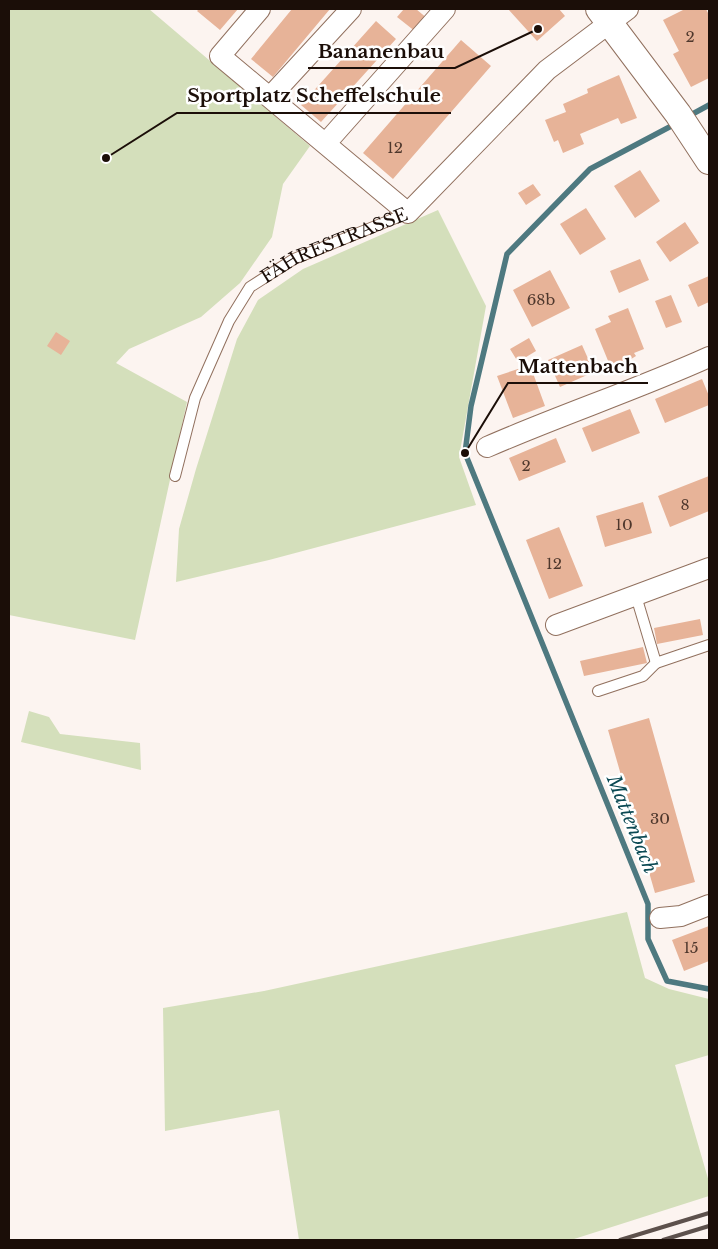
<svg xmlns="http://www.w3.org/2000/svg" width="718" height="1249" font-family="'Libre Baskerville',serif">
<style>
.green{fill:#d4dfbb}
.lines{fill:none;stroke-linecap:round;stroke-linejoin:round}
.stream{stroke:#4e7980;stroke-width:5.5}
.building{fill:#e7b398}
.service-casing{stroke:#91705e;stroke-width:12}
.minor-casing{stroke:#91705e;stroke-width:22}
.tertiary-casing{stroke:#91705e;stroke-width:28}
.service{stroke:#fff;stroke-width:10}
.minor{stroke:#fff;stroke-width:20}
.tertiary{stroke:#fff;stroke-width:26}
.rail{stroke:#5d514c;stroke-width:4}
.labels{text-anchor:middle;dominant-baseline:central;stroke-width:5;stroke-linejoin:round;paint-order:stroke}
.number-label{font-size:15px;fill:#4e372c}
.street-label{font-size:18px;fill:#1b0e08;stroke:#fff}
.water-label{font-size:19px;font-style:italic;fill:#0b4953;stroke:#fff}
.leader{fill:none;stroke:#1b0e08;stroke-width:2}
.callout-dot{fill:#1b0e08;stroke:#fff;stroke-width:2}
.callout-label{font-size:19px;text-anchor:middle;font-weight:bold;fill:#1b0e08;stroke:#fff;stroke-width:5;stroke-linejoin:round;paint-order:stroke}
</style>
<rect width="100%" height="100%" fill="#fcf4f0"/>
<path class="green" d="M 9,9 L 149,9 L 310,146 L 283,184 L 272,237 L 240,283 L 201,317 L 129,349 L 116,363 L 187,402 L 135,640 L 9,615 Z
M 438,210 L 486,306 L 459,457 L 476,505 L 269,560 L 176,582 L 179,529 L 196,469 L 237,339 L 258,300 L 303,269 Z
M 29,711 L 49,717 L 60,734 L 140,743 L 141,770 L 21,742 Z
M 627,912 L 645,978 L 669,989 L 709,999 L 709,1055 L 675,1065 L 709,1182 L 709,1196 L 571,1240 L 299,1240 L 279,1110 L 165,1131 L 163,1008 L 264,991 Z"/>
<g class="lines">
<path class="stream" d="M 687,117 L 709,105
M 677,123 L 590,169 L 507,254 L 471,406 L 465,453 L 648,904 L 648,939 L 667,981 L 709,989"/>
</g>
<path class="building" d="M 199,9 L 238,9 L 220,30 L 197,11 Z
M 292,9 L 330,9 L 273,77 L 251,59 Z
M 404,9 L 416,9 L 428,19 L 416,32 L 397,17 Z
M 508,9 L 559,9 L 565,16 L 537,41 Z
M 685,9 L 706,9 L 709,15 L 709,78 L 691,87 L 673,54 L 679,51 L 663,20 Z
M 376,21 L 396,39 L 321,122 L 301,105 Z
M 461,40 L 491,66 L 393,179 L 363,153 Z
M 619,75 L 637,118 L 621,124 L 618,118 L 580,134 L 584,144 L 563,153 L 558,140 L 554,142 L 545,120 L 566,112 L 563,104 L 588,93 L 587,89 Z
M 640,170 L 660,201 L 635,218 L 614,186 Z
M 533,184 L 541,195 L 526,205 L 518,193 Z
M 586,208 L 606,239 L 580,255 L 560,224 Z
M 685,222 L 699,243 L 670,262 L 656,242 Z
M 640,259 L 649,280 L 619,293 L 610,271 Z
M 550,270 L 570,308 L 532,327 L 513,290 Z
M 709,276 L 709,302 L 698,307 L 688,285 Z
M 671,295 L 682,322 L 666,328 L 655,301 Z
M 628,308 L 644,349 L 634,353 L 636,356 L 628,361 L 611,368 L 595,329 L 611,322 L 608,316 Z
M 56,332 L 70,341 L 61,355 L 47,346 Z
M 529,338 L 536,351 L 518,362 L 510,349 Z
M 582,345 L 594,372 L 560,387 L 548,360 Z
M 530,365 L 545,406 L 513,418 L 497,376 Z
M 702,379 L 709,396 L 709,405 L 665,423 L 655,399 Z
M 630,409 L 640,433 L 592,452 L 582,428 Z
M 556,438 L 566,462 L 519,481 L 509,458 Z
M 709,476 L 709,511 L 670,527 L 658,496 Z
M 643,502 L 652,533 L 605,547 L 596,516 Z
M 559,527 L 583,586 L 549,599 L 526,540 Z
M 700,619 L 703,635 L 657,644 L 654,628 Z
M 643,647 L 647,663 L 584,676 L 580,661 Z
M 649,718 L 695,882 L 655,893 L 608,730 Z
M 709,926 L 709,961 L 684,971 L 672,940 Z"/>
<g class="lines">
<defs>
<g id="service">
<path id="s1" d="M 175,476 L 195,398 L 229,321 L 250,287 L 294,259 L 408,213"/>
<path d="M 636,596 L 656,663 L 709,645"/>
<path d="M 598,691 L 643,676 L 656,663"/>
</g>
<path id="minor" d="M 260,9 L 220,56 L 408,213 L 547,70 L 628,9
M 270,97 L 351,9
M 326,143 L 445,9
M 487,447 C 560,415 636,390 709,357
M 556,625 L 709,568
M 660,918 L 681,916 L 709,905"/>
<path id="tertiary" d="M 599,9 L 678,114 L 709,161"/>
</defs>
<use href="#service" class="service-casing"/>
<use href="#minor" class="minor-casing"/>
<use href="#tertiary" class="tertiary-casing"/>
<use href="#service" class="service"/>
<use href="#minor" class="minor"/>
<use href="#tertiary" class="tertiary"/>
<path class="rail" d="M 620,1240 L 709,1213
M 663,1240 L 709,1226"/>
</g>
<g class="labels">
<g class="number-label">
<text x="690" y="36">2</text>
<text x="395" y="147">12</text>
<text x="541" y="299">68b</text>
<text x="526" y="465">2</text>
<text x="685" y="504">8</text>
<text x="624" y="524">10</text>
<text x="554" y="563">12</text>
<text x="660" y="818">30</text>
<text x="691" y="947">15</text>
</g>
<g class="street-label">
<text stroke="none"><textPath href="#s1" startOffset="299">FÄHRESTRASSE</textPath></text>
</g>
<g class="water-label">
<text transform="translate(632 824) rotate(68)">Mattenbach</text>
</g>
</g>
<path class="leader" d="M538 29L455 68H308M106 158L177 113H451M465 453L508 383H648"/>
<g class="callout-dot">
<circle cx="538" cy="29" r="5"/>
<circle cx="106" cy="158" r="5"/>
<circle cx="465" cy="453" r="5"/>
</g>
<g class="callout-label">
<text x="381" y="58">Bananenbau</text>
<text x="314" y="102">Sportplatz Scheffelschule</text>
<text x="578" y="373">Mattenbach</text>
</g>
<rect width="718" height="1249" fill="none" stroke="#1b0e08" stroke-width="20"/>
</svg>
